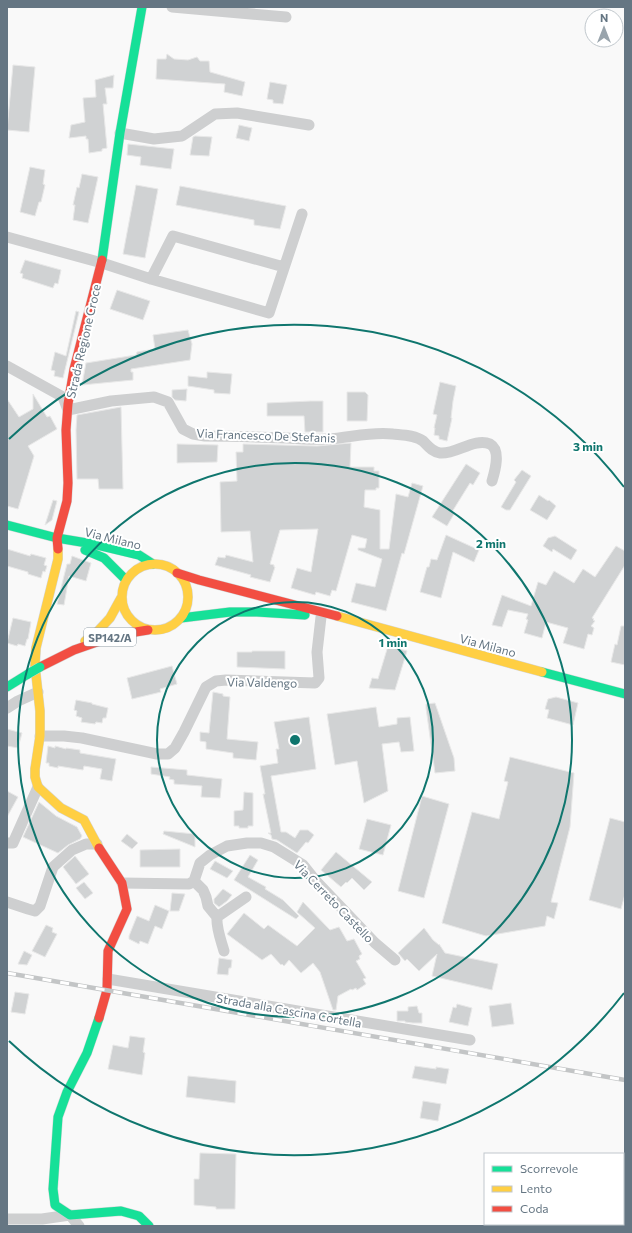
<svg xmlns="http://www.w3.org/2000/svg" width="632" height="1233" font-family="Commissioner,sans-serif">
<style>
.building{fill:#d0d2d3;stroke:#e8e8e8}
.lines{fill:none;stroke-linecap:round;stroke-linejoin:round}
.fast-casing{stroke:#d5d6d7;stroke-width:10}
.slow-casing{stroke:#d5d6d7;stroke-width:10}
.jam-casing{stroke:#d5d6d7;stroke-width:10}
.street{stroke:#cecfd0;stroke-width:11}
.fast{stroke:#16e098;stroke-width:9}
.slow{stroke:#ffcf43;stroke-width:9}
.jam{stroke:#f24e42;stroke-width:9}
.rail-casing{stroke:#c3c5c6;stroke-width:4.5}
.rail{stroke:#fff;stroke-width:3;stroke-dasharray:9;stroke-linecap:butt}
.fast-bridge-casing{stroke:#d5d6d6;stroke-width:10;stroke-linecap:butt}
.fast-bridge{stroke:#16e098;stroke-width:9}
.ring{fill:none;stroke:#0f766e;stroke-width:2}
.labels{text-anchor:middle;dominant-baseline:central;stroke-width:4;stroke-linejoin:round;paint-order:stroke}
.shield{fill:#fff;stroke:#939fa8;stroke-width:1}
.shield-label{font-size:11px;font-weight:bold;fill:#657683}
.street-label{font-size:12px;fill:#657683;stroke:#fff}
.centre{fill:#0f766e;stroke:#fff;stroke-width:2}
.ring-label{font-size:12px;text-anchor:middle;font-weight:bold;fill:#0f766e;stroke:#fff;stroke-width:4;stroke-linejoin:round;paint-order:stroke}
</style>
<rect width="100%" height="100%" fill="#f9f9f9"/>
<path class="building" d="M 167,54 L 174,59 L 188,60 L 197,57 L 200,61 L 209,61 L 210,72 L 245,82 L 242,96 L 224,92 L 225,84 L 156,79 L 157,59 L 166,59 Z
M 13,65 L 35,67 L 29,132 L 7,130 Z
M 114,75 L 113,88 L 105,88 L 107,104 L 103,104 L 107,148 L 102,149 L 102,151 L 89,153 L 88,139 L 86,139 L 86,136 L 69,138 L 71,125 L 85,122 L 83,98 L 96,97 L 95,80 Z
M 270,82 L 287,85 L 283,104 L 273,103 L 273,100 L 267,99 Z
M 239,125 L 252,128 L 249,141 L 236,138 Z
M 195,136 L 212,137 L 209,156 L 190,155 L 193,137 Z
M 128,144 L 174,149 L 171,169 L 140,165 L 141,157 L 127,155 Z
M 30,167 L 45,170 L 43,184 L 45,185 L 41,202 L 39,202 L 35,216 L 20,212 Z
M 82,174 L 98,177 L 88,223 L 73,220 L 75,205 L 73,205 L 77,187 L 79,188 Z
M 136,185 L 158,189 L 145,258 L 123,254 Z
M 180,186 L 286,206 L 280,229 L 254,225 L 254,220 L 176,205 Z
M 25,260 L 61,270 L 58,284 L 55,283 L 53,288 L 22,278 L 23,274 L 20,273 Z
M 117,290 L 150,301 L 143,320 L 110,309 Z
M 76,311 L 79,312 L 63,378 L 54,376 L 55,371 L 51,370 L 55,352 L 66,356 Z
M 188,330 L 192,344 L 190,360 L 131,369 L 131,372 L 133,372 L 133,380 L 82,385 L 86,363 L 136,355 L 137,352 L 155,349 L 153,335 Z
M 207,372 L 232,374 L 230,394 L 214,393 L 214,390 L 188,386 L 188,376 L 207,378 Z
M 440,382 L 456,386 L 453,401 L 451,418 L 452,418 L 447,441 L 439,439 L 439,436 L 434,435 L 435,428 L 434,428 L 437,415 L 433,414 Z
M 187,389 L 186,401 L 175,400 L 172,397 L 172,390 Z
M 347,392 L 365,392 L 368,395 L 367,421 L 347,421 Z
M 33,394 L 47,417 L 50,416 L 57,429 L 28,446 L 34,456 L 18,509 L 7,506 L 7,399 L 19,417 L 33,409 Z
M 311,401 L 323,401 L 323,432 L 305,432 L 304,416 L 267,416 L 267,403 Z
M 121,407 L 123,489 L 99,489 L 98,479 L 77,479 L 76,430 L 77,415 Z
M 351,443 L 350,467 L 374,467 L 374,471 L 379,471 L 379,488 L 376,488 L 376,490 L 365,490 L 364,507 L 380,510 L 380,549 L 389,549 L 396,494 L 408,497 L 412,483 L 423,486 L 404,554 L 402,553 L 386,611 L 351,602 L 356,583 L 375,587 L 382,559 L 358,550 L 358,548 L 365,548 L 367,539 L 352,535 L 336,591 L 332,590 L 330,596 L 316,592 L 315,595 L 291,588 L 297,568 L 311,572 L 318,529 L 280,530 L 270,564 L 274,565 L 274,567 L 275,567 L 270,582 L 250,577 L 251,575 L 215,565 L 218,557 L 225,558 L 226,555 L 253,562 L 250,531 L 221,532 L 220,482 L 237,481 L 236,452 L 243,452 L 243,444 L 317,446 Z
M 177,444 L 218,445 L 217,462 L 177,463 Z
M 466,464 L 480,473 L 473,485 L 470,483 L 452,512 L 454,514 L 447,526 L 432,517 Z
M 522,470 L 531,476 L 510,510 L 506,510 L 501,507 L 516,482 L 514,480 Z
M 539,495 L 548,501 L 549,500 L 556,506 L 547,520 L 530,510 Z
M 53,500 L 57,501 L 52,520 L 45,525 Z
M 446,535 L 479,550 L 474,562 L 453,552 L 441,598 L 420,592 L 427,567 L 429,567 L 431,559 L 437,560 Z
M 555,536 L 577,550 L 571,560 L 553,549 L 552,552 L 543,546 L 548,538 Z
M 616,546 L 625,551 L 625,565 L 592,618 L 594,619 L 593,620 L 595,621 L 591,626 L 594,628 L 592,635 L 588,634 L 584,649 L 563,643 L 568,628 L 546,622 L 542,638 L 524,633 L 528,620 L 526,619 L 528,614 L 508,610 L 502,627 L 492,625 L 502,595 L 531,606 L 538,582 L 546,585 L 554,571 L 574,583 L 583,569 L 595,577 Z
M 7,549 L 30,556 L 31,554 L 46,558 L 44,565 L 47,566 L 45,572 L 43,571 L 41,578 L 28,574 L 28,572 L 7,566 Z
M 72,556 L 91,563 L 86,581 L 69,576 L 64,605 L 57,604 L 67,564 L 70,564 Z
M 13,618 L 31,622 L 28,639 L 27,639 L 25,646 L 18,644 L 17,646 L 7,643 Z
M 621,626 L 625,626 L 625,665 L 611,662 L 615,644 L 617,645 Z
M 388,646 L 407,651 L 395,690 L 369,688 L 372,678 L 378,679 Z
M 252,651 L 285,651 L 285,669 L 237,667 L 237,652 L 252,652 Z
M 172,666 L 177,684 L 160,689 L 161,692 L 132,699 L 127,678 Z
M 213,692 L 223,694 L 223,696 L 230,697 L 227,739 L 258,742 L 256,760 L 233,758 L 233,753 L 206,749 L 206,742 L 200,741 L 200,732 L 209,733 Z
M 556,697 L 578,703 L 573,725 L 547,718 L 549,710 L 545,709 L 548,699 Z
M 76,700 L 92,703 L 92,704 L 108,708 L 106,718 L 103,718 L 102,723 L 96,722 L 95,724 L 81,722 L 82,718 L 76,716 L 77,711 L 74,710 Z
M 435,703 L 454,758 L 455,771 L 435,773 L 426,708 L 426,704 Z
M 376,707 L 379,727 L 397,724 L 397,718 L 410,717 L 414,751 L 401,752 L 399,742 L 382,744 L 388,791 L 364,803 L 357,761 L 335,765 L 327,714 Z
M 309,717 L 316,769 L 271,776 L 281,832 L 286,832 L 295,838 L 300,830 L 308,830 L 314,835 L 308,843 L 306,842 L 297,853 L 277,840 L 272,839 L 271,835 L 268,833 L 271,833 L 263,794 L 265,794 L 260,766 L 278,763 L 276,749 L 279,749 L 274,722 Z
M 7,729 L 22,733 L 18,748 L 7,746 Z
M 48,746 L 55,748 L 55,746 L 66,749 L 66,748 L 80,750 L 80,753 L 116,759 L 112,781 L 100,779 L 102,769 L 84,766 L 83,770 L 58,766 L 58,768 L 49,766 L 49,763 L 46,763 Z
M 510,757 L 574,773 L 570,827 L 551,902 L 558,903 L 554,919 L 547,916 L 545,926 L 486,936 L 442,923 L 472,812 L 499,819 L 508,782 L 504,781 Z
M 151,767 L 187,770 L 187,775 L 222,779 L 220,798 L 201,797 L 202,786 L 174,784 L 174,780 L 169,779 L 170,777 L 151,774 Z
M 7,791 L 18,797 L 7,817 Z
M 244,792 L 253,793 L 253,826 L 248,826 L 248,828 L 239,828 L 239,826 L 234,826 L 234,811 L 243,810 Z
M 422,796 L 449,804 L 424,898 L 398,891 Z
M 39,802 L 56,816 L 77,827 L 82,836 L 80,839 L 68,845 L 58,853 L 23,837 Z
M 610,818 L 625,822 L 625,894 L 621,909 L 589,900 Z
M 367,819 L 391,825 L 383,855 L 359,849 Z
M 164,831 L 195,834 L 195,847 L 163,834 Z
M 127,834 L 138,843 L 132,849 L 121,841 Z
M 180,849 L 180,867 L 140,867 L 140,850 Z
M 336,852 L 372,882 L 364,890 L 352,878 L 347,883 L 346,882 L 341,887 L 321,870 Z
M 250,855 L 258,860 L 248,877 L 266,887 L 265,889 L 283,900 L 299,916 L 296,919 L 234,880 Z
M 75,856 L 89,874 L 76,884 L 63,867 Z
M 215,861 L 233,871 L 227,878 L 210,869 Z
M 84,882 L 93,893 L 85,899 L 76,888 Z
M 223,889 L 232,895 L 227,901 L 219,907 L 214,903 L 214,899 Z
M 172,893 L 185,894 L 179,911 L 170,911 Z
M 303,902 L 330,930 L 339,927 L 347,941 L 354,939 L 362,954 L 359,956 L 360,959 L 356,961 L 366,978 L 363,979 L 366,984 L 357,990 L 356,988 L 352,990 L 351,989 L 338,996 L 336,1010 L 333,1010 L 320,972 L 313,963 L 301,973 L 289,960 L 284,966 L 282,964 L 281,965 L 271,954 L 262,960 L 227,934 L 244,913 L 264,929 L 268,925 L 297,946 L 315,928 L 297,912 Z
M 155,905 L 169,911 L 162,929 L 155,926 L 148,944 L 140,941 L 139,944 L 129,939 L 129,936 L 137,916 L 149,921 Z
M 46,925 L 53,928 L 52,932 L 57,934 L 45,957 L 32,951 Z
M 424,928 L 433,940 L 439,945 L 439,944 L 445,953 L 498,964 L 492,990 L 432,976 L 437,954 L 419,971 L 407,959 L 405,961 L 398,953 Z
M 24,951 L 32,955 L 27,965 L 18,964 Z
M 219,958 L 232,960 L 231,968 L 229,968 L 228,975 L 217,974 Z
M 15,992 L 29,994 L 25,1014 L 11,1012 Z
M 511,1003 L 514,1024 L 492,1027 L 489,1006 Z
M 457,1004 L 472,1008 L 468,1026 L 449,1022 L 453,1007 L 456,1008 Z
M 417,1006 L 419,1013 L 422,1013 L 422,1023 L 413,1023 L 405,1022 L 405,1021 L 397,1021 L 397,1011 L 408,1011 L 408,1007 Z
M 130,1036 L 145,1038 L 143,1052 L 145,1053 L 142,1075 L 108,1069 L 113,1045 L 128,1048 Z
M 415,1066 L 436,1069 L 436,1067 L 449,1069 L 446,1084 L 412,1078 Z
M 188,1076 L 236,1081 L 235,1103 L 186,1097 Z
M 423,1101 L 441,1104 L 438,1121 L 420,1118 Z
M 200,1153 L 236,1154 L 235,1209 L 216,1209 L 216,1207 L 194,1205 L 194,1179 L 199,1179 Z"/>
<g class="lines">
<defs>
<path id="fast" d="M 102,260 L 120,133 L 142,7
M 7,525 L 57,538 L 93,544 L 139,555 L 153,564
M 85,550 L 104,558 L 126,580
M 181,618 L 230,612 L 257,612 L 305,615
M 542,672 L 625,694
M 7,687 L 28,674
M 99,1018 L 87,1053 L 67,1092 L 58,1117 L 53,1189 L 55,1205 L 70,1215 L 121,1211 L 139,1216 L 149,1226"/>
<path id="slow" d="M 58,549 L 58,559 L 36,648 L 35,666 L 40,711 L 40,736 L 35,769 L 35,777 L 38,787 L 61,808 L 84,820 L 99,848
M122 597a33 33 0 1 1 66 0a33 33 0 1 1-66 0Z
M 337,616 L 542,672
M 85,641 L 98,631 L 110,618 L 121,598"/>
<path id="jam" d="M 58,549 L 57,538 L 67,501 L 68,483 L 66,430 L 68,404 L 74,369 L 102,260
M 177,573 L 199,580 L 337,616
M 40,667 L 74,650 L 117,635 L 148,630
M 99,1018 L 107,990 L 108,951 L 127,909 L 122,883 L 99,848"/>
</defs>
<use href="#fast" class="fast-casing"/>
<use href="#slow" class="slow-casing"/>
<use href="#jam" class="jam-casing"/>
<path class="street" d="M 172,7 L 286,17
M 120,133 L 154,139 L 182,136 L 215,114 L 237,113 L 309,125
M 7,237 L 102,263 L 151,279 L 269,313 L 302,214
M 151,279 L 173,236 L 284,267
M 7,366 L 63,397 L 68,410 L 111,401 L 154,397 L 168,402 L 183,429 L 193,434 L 205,436 C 232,436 260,437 287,438 C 300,439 314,440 327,439 C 349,438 371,431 393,434 C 403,435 415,435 423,441 C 428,446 432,452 440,453 C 455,455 475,437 490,444 C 501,450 495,471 492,481
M 7,708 L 18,701 L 38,692
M 40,736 L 64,736 L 82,738 L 157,754 L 168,754 L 175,748 L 184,732 L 206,687 L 216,681 L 226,680 L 315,683 L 319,678 L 317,652 L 321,617
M 7,843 L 13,843 L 38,787
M 194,881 L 203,890 L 206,897 L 208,906 L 217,917 C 216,928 221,940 224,951
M 122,883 L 189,884 L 194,881 L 200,863 L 210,855 L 227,846 L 247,843 L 261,843 L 274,847 L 303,865 L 315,880 L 375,943 L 395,960
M 7,902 L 28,909 L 35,911 L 40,906 L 53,867 L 72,850 L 86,844 L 97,844
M 217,917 L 246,897
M 108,979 L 470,1040
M 7,1219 L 42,1219 L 70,1215 L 79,1226"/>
<use href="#fast" class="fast"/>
<use href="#slow" class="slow"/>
<use href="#jam" class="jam"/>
<defs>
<path id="rail" d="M 7,973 L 625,1080"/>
</defs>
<use href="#rail" class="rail-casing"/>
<use href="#rail" class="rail"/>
<defs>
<path id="fast-bridge" d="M 28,674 L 40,667"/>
</defs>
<use href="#fast-bridge" class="fast-bridge-casing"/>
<use href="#fast-bridge" class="fast-bridge"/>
</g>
<g class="ring">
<circle cx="295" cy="740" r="138"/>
<circle cx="295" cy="740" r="277"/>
<path d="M624 993A415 415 0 0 1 9 1041M9 439A415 415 0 0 1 624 487"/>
</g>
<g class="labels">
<rect class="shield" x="84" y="628" width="52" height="18" rx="3"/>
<g class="shield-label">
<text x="110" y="637">SP142/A</text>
</g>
<g class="street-label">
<text transform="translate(83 341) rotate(-77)">Strada Regione Croce</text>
<text transform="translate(266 435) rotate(2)">Via Francesco De Stefanis</text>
<text transform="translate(113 538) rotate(14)">Via Milano</text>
<text transform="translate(488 645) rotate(15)">Via Milano</text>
<text transform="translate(262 682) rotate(1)">Via Valdengo</text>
<text transform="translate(334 901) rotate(46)">Via Cerreto Castello</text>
<text transform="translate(289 1010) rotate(10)">Strada alla Cascina Cortella</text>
</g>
</g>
<circle cx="295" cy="740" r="6" class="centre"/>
<g class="ring-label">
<text x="588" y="451">3 min</text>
<text x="491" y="548">2 min</text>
<text x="393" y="647">1 min</text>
</g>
<rect width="632" height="1233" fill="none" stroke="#657683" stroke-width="16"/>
<rect x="484" y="1153" width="140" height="72" fill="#ffffff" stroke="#c1c8cd"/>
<rect x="492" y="1166" width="20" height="6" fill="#16e098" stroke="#c1c8cd"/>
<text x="520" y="1173" font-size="12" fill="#657683">Scorrevole</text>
<rect x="492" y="1186" width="20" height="6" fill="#ffcf43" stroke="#c1c8cd"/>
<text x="520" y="1193" font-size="12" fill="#657683">Lento</text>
<rect x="492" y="1206" width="20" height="6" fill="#f24e42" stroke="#c1c8cd"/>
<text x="520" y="1213" font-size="12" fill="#657683">Coda</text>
<g transform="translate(604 28)"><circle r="19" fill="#ffffff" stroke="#c1c8cd"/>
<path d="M0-3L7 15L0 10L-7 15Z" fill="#99a4ac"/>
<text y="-6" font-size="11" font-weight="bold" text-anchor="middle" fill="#657683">N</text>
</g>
</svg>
